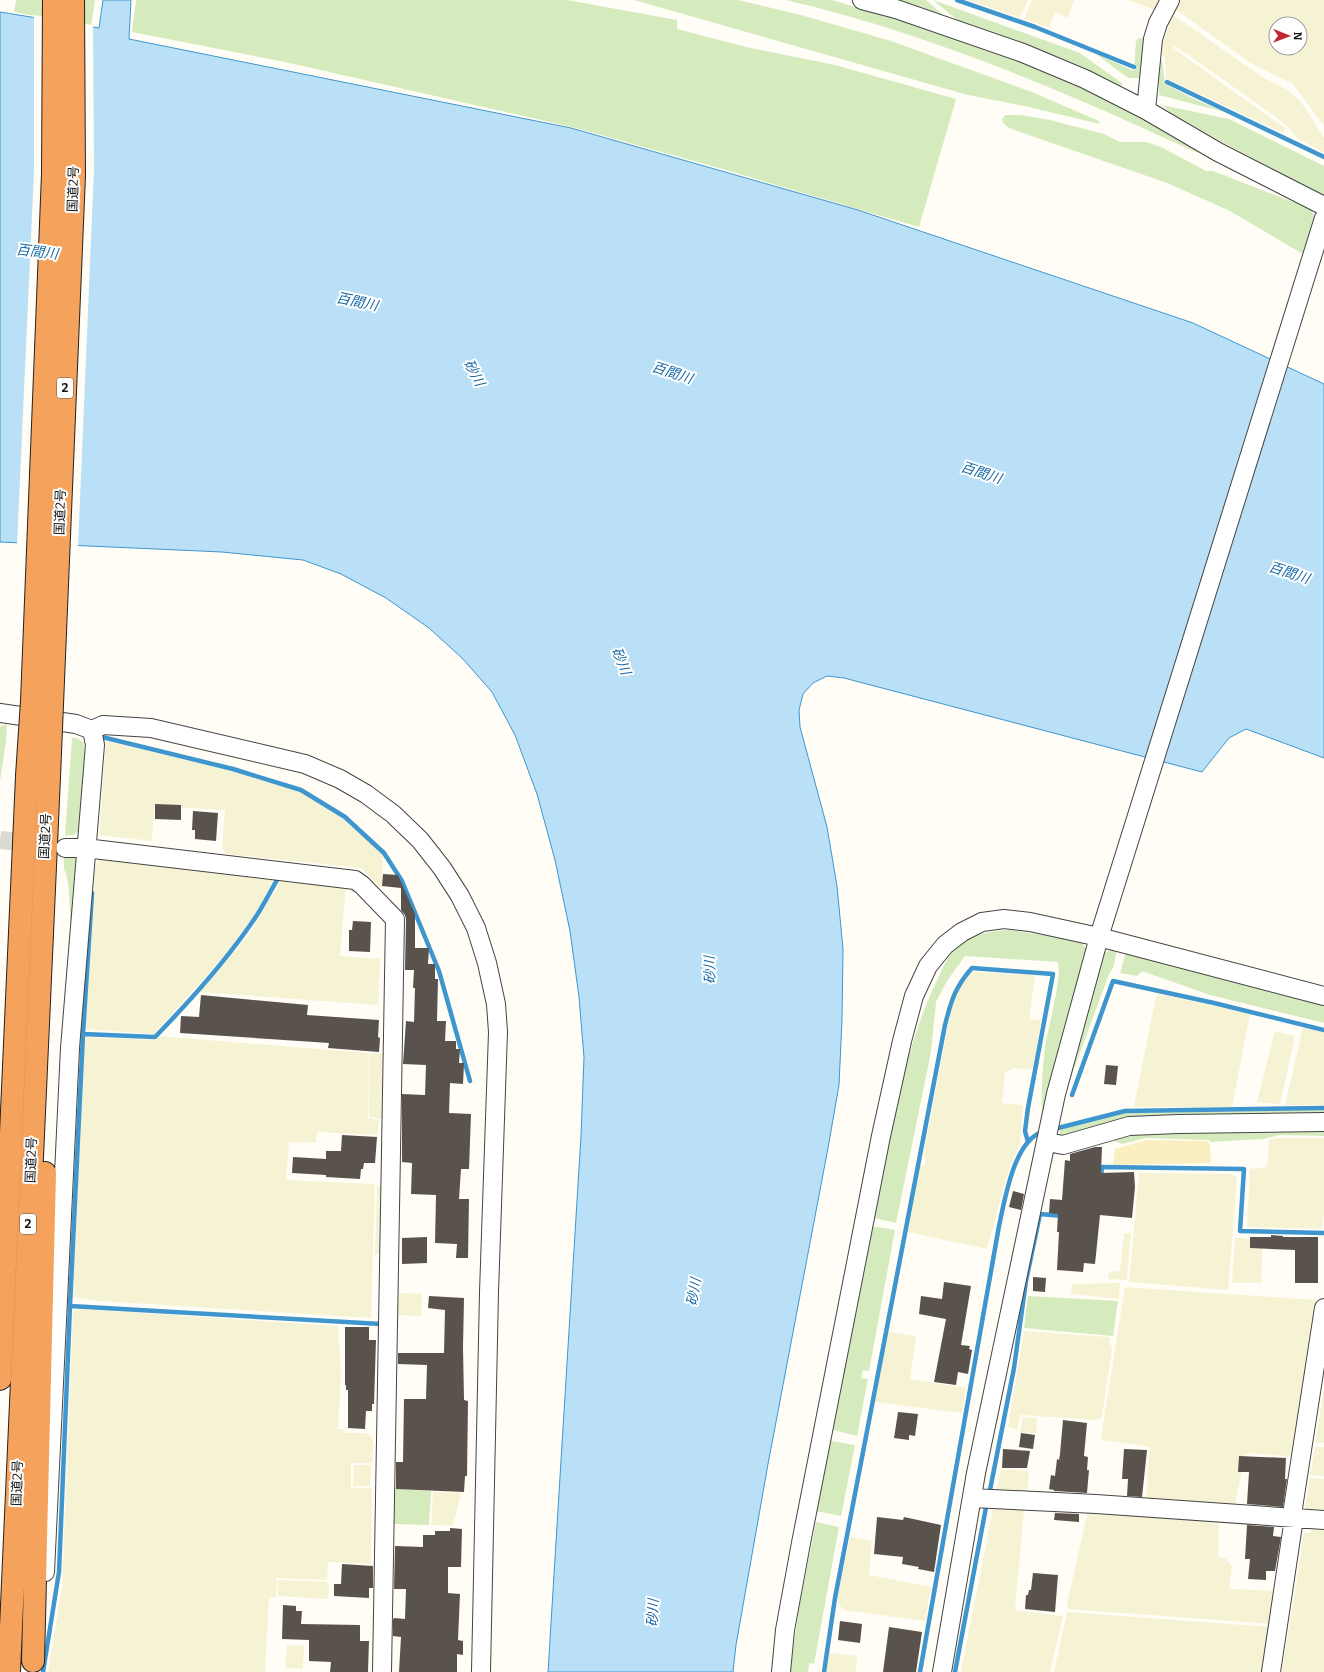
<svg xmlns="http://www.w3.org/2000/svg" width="1324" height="1672" font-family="Bitter,'Noto Sans JP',serif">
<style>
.farmland{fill:#f6f3d4;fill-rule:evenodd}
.green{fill:#d5ebbd}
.sand{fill:#fbeec1}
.water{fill:#b9e0f7;stroke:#3f96cf}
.pier{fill:#fffdf5}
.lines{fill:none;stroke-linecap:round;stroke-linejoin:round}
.stream{stroke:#3f96cf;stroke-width:4.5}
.building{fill:#5a524d}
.minor-tunnel{stroke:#dbdad3;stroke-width:18;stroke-dasharray:18 9;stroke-linecap:butt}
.minor-casing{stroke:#444;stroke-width:20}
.highway-casing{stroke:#222;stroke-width:24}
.minor{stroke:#fff;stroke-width:18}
.highway{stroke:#f5a25d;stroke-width:22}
.highway-bridge-casing{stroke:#222;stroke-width:24;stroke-linecap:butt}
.highway-bridge{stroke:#f5a25d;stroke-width:22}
.labels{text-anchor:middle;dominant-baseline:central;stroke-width:4;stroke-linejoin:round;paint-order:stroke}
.shield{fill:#fff;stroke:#585858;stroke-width:1}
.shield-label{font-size:12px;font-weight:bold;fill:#111}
.street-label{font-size:13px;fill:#111;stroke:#fff}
.water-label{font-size:14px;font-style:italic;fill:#1768a6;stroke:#fff}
</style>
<rect width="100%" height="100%" fill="#fffdf5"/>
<path class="farmland" d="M 968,0 L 1028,0 L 1020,18 Z
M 1032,0 L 1074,0 L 1068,18 L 1055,12 L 1049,27 L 1024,19 Z
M 1127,0 L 1160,0 L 1156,10 Z
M 1178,0 L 1324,0 L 1324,126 L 1292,83 L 1252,64 L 1175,9 ZM 1276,24 L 1300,24 L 1300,48 L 1276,48 Z
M 1173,15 L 1264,78 L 1288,90 L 1301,102 L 1324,138 L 1324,153 L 1297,138 L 1290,129 L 1280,120 L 1174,45 L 1173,48 L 1285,128 L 1283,133 L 1166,78 L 1165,58 L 1160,50 Z
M 106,741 L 232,771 L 299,791 L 337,813 L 383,854 L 382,886 L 379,886 L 361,868 L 226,854 L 222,848 L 225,810 L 154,806 L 152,841 L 99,835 Z
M 100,856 L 275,875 L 261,905 L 225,955 L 154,1034 L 84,1029 L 95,868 Z
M 280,877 L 346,885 L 340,956 L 380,959 L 378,1005 L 200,992 L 248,936 L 279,884 Z
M 972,972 L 1035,975 L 1029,1019 L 1041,1020 L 1035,1059 L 1032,1070 L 1014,1068 L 1005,1072 L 1002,1103 L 1023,1105 L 1020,1145 L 1011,1163 L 1004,1186 L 987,1249 L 908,1232 L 920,1166 L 925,1165 L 926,1157 L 923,1157 L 949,1020 L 954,1000 L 962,984 Z
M 1159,994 L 1250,1014 L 1232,1107 L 1134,1107 L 1156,997 Z
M 1303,1027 L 1324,1032 L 1324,1105 L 1285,1105 Z
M 1275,1031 L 1295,1036 L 1280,1104 L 1257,1102 Z
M 158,1036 L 369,1053 L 368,1118 L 379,1120 L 378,1135 L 317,1132 L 316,1143 L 289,1142 L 286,1180 L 375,1184 L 371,1318 L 99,1301 L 73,1297 L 84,1037 L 157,1040 Z
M 370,1053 L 383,1054 L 382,1119 L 369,1117 Z
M 1280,1138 L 1324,1138 L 1324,1214 L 1322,1229 L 1247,1227 L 1250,1169 L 1267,1167 L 1269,1139 Z
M 1139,1173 L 1232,1174 L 1237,1178 L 1228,1290 L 1129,1282 Z
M 377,1186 L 381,1186 L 379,1254 L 375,1255 Z
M 1124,1233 L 1131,1233 L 1127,1280 L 1108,1279 L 1109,1272 L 1120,1271 Z
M 1235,1238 L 1263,1239 L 1261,1283 L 1232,1283 Z
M 1120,1283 L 1119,1299 L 1071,1294 L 1072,1284 Z
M 1125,1287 L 1317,1300 L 1293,1457 L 1249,1453 L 1245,1455 L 1235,1505 L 1146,1498 L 1150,1447 L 1103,1440 L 1101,1437 Z
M 399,1293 L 422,1294 L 421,1316 L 398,1315 Z
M 80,1309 L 338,1326 L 341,1375 L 338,1429 L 344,1429 L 344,1433 L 366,1433 L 371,1437 L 373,1442 L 372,1463 L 351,1463 L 351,1488 L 372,1488 L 371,1564 L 328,1562 L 327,1580 L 277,1578 L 276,1597 L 269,1597 L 265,1672 L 48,1672 L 62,1587 L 73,1312 L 76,1310 Z
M 1024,1331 L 1109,1337 L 1112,1350 L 1102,1416 L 1098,1420 L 1020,1415 L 1017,1430 L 1008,1427 Z
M 887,1332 L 916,1336 L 910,1379 L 966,1388 L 962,1413 L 875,1402 Z
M 1324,1390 L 1324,1443 L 1315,1443 Z
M 1023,1417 L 1037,1418 L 1036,1434 L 1020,1432 Z
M 1315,1447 L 1324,1447 L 1324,1476 L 1310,1475 Z
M 354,1465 L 371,1465 L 370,1486 L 353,1486 Z
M 1001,1469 L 1029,1471 L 1027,1492 L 997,1489 Z
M 1310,1478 L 1324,1479 L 1324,1512 L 1307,1511 L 1305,1507 Z
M 433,1492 L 461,1493 L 453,1526 L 431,1525 Z
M 995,1508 L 1024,1510 L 1015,1610 L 1063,1616 L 1050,1672 L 961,1672 L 993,1509 Z
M 1088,1510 L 1205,1518 L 1208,1522 L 1219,1525 L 1218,1557 L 1225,1558 L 1232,1566 L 1229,1587 L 1231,1589 L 1277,1591 L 1273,1624 L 1068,1609 L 1067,1604 Z
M 1312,1524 L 1324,1525 L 1324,1672 L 1282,1672 L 1304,1533 L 1311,1533 Z
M 850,1537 L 872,1541 L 869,1575 L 931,1587 L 925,1621 L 843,1610 L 837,1600 Z
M 278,1580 L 329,1582 L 328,1599 L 278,1596 Z
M 1067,1612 L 1271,1627 L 1262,1672 L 1054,1672 Z
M 287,1645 L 304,1646 L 303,1669 L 285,1668 Z
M 829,1653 L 857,1656 L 856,1672 L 826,1672 Z"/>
<path class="green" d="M 16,0 L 95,0 L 91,26 L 14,12 Z
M 136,0 L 567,0 L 677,20 L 677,29 L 746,47 L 835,65 L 956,99 L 919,227 L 726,170 L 576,128 L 285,62 L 132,32 Z
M 634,0 L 738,0 L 801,15 L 891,41 L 1032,92 L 1099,121 L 1100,124 L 1029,107 L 968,95 Z
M 786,0 L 832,0 L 950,35 L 1042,69 L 1121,105 L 1206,155 L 1193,151 C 1062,90 927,33 786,0 Z
M 890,0 L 926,0 L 948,19 Z
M 933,0 L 1080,53 L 1123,84 L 1121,86 L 1078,65 L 961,23 Z
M 1139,38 L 1143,38 L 1144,78 L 1128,78 L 1096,54 L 1134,71 L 1136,41 Z
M 1159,58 L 1162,60 L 1165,84 L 1192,98 L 1224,112 L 1159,95 Z
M 1162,105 L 1229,119 L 1324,166 L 1324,196 L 1213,137 L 1171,113 Z
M 1005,115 L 1021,115 L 1050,120 L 1104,134 L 1120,142 L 1146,142 L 1161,147 L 1206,171 L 1213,171 L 1311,209 L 1315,219 L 1303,254 L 1228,210 L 1167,183 L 1023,133 C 1016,130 1003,128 1002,119 Z
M 7,724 L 6,741 L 0,781 L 0,727 Z
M 72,738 L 77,738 L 83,742 L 86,754 L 79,831 L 73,835 L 65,836 Z
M 64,853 L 73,855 L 77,858 L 71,962 C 70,946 72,879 64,870 Z
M 1009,930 L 1079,940 L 1088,950 L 1042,1118 C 1041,1094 1042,1071 1045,1047 C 1048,1027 1062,980 1058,962 L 965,956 L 947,981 L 936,1002 L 931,1052 L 896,1223 L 874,1218 C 891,1137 902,1051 939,976 C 944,966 949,953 958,946 C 974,934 991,931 1009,930 Z
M 1111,950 L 1117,950 L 1113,968 L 1109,974 L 1063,1099 L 1099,961 L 1105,952 Z
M 1126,952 L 1324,1004 L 1324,1023 L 1210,995 L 1142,971 L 1137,976 L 1120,973 Z
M 1324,1110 L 1324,1119 L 1060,1138 L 1060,1129 L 1125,1113 Z
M 1324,1128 L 1324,1136 L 1280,1135 L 1263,1139 L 1211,1142 L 1209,1140 L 1146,1138 L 1122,1144 L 1114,1141 L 1119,1134 Z
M 872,1226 L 895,1230 L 869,1371 L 863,1370 L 861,1378 L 868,1379 L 857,1436 L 833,1430 Z
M 1028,1296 L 1118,1301 L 1113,1336 L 1024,1328 Z
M 831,1441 L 855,1445 L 841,1516 L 816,1511 Z
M 396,1489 L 431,1491 L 429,1525 L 391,1524 L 392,1491 Z
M 816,1522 L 839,1527 L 814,1664 L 809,1663 L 808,1672 L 790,1672 L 799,1608 Z"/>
<path class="sand" d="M 1146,1140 L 1208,1141 L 1210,1145 L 1211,1163 L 1113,1165 L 1115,1149 Z"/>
<path class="water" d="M 103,0 L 131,0 L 129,39 L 571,128 L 858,210 L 1193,323 L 1324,384 L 1324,758 L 1246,729 L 1229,738 L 1202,772 L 844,678 L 827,676 L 813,683 L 803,694 L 799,710 L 800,727 L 827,827 L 837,886 L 843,949 L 842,1020 L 839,1085 L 828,1148 L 768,1464 L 736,1645 L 733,1672 L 548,1672 L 581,1136 L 584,1057 L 579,997 L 570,931 L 555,860 L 537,794 L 515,735 L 492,692 L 462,658 L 429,628 L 386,598 L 341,574 L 303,560 L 222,552 L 0,542 L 0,12 L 99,28 Z"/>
<path class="pier" d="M 34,15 L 93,25 L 94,169 L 78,547 L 17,545 L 34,171 Z"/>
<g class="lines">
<path class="stream" d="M 957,0 L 1035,27 L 1134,67
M 1167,82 L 1324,157
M 102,743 L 102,737 L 233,769 L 301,790 L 345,817 L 384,853 L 402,881 L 439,971 L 470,1081
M 83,1034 L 155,1037 C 192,999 228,959 257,915 C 264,904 270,892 277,880 L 277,877
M 1072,1095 L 1113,981 L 1214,1003 L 1324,1030
M 1054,1129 L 1125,1111 L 1324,1108
M 1101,1177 L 1102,1167 L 1244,1169 L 1240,1231 L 1324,1233
M 70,1306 L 381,1324
M 989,1495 L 1014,1368 L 1026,1281 L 1040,1214 L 1063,1216
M 43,1672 L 59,1572 L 70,1306 L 83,1034 L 92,893
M 824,1672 L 835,1598 L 945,1025 C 951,1001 955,987 972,968 L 1053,974 L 1028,1108 L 1025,1131 L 1028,1142
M 920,1672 L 999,1226 C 1005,1199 1014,1138 1045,1131
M 955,1672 L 987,1502"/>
</g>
<path class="building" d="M 155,804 L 181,805 L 181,820 L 155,819 Z
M 193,811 L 218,813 L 216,841 L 195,839 L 195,830 L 192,830 Z
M 383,874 L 398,875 L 415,914 L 415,948 L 429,948 L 428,964 L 435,964 L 435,979 L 438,979 L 437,1021 L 446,1021 L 445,1041 L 456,1041 L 456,1049 L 460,1049 L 459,1063 L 464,1063 L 463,1084 L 450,1083 L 449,1113 L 471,1114 L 469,1169 L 461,1169 L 459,1199 L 469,1199 L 468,1258 L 456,1258 L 457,1244 L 435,1243 L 436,1195 L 411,1194 L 412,1163 L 402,1162 L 402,1094 L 425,1095 L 426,1065 L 403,1064 L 406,1021 L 414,1022 L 415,988 L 413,988 L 414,970 L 405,970 L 406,919 L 405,915 L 401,910 L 401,888 L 382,886 Z
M 353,921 L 371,922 L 370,952 L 349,951 L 349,930 L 352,930 Z
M 201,995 L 308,1005 L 307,1015 L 379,1020 L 378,1037 L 380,1038 L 379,1052 L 328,1048 L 329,1043 L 180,1033 L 181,1016 L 199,1017 Z
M 1106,1065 L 1118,1066 L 1116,1085 L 1104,1084 Z
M 342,1135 L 377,1137 L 375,1163 L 364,1163 L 363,1169 L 361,1169 L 360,1179 L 326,1177 L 326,1175 L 292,1173 L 293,1157 L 326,1159 L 326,1151 L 341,1151 Z
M 1095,1147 L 1102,1147 L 1101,1173 L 1134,1172 L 1135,1187 L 1132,1218 L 1100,1215 L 1095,1264 L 1084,1263 L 1083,1272 L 1057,1270 L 1059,1232 L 1057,1232 L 1058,1214 L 1049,1213 L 1050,1199 L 1062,1200 L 1065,1160 L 1070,1161 L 1070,1154 Z
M 1013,1191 L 1024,1194 L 1021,1210 L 1009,1207 Z
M 1271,1235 L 1283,1236 L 1283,1237 L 1318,1237 L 1318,1283 L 1295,1283 L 1295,1250 L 1250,1248 L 1250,1237 L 1271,1237 Z
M 427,1237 L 427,1263 L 402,1264 L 402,1238 Z
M 1033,1277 L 1046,1278 L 1045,1292 L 1033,1291 Z
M 944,1282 L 971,1286 L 961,1345 L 970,1346 L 969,1349 L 972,1350 L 968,1374 L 958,1372 L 956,1385 L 934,1382 L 946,1319 L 919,1314 L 921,1296 L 942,1299 Z
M 429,1296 L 464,1298 L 463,1347 L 464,1400 L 468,1401 L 467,1476 L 465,1476 L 464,1492 L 396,1489 L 396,1462 L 403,1462 L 404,1399 L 426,1399 L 427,1365 L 398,1364 L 398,1353 L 444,1353 L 445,1310 L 428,1308 Z
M 345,1327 L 369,1327 L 369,1340 L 376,1340 L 374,1404 L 372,1404 L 372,1411 L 366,1411 L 365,1429 L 348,1428 L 348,1390 L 346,1390 L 346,1385 L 345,1385 Z
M 898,1412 L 918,1414 L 915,1436 L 909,1435 L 909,1440 L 894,1438 Z
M 1063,1420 L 1087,1423 L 1084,1456 L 1088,1457 L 1087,1470 L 1089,1470 L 1087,1493 L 1054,1491 L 1054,1490 L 1049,1489 L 1051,1475 L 1055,1476 L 1057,1459 L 1059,1460 L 1060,1454 Z
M 1021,1433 L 1035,1435 L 1033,1449 L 1019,1447 Z
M 1003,1449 L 1030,1451 L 1027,1468 L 1002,1468 Z
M 1124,1449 L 1147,1450 L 1142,1497 L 1127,1496 L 1128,1479 L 1122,1479 Z
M 1239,1456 L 1286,1458 L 1285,1479 L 1287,1479 L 1283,1507 L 1247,1504 L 1249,1472 L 1238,1472 Z
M 1055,1513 L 1079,1514 L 1079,1522 L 1054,1520 Z
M 877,1517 L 903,1520 L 904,1517 L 941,1525 L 934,1572 L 918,1569 L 919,1567 L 902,1564 L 903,1557 L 874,1554 Z
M 1247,1525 L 1274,1527 L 1273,1536 L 1281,1537 L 1275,1571 L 1266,1571 L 1266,1580 L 1248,1579 L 1250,1559 L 1245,1559 Z
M 450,1528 L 462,1529 L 461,1567 L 448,1567 L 448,1593 L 460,1594 L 458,1640 L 463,1641 L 463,1655 L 457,1654 L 457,1672 L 399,1672 L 401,1637 L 393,1636 L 393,1620 L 394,1618 L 405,1619 L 406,1589 L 394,1589 L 395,1546 L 423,1547 L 423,1535 L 435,1535 L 435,1531 L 450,1531 Z
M 342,1564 L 373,1566 L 373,1588 L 369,1588 L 369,1598 L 334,1596 L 334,1584 L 341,1584 Z
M 1033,1573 L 1058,1575 L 1055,1612 L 1025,1609 L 1026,1595 L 1028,1595 L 1029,1590 L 1031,1590 Z
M 283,1605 L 296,1606 L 296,1611 L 302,1611 L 301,1624 L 360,1625 L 360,1641 L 369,1641 L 368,1672 L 330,1672 L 331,1662 L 309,1661 L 309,1640 L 282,1639 Z
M 840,1621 L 862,1624 L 860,1643 L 838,1640 Z
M 889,1627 L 922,1632 L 916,1672 L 883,1672 Z"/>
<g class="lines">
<path class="minor-tunnel" d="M 0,840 L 36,844"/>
<defs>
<path id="minor" d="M 862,0 L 896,9 L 1023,53 L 1085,79 L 1146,110 L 1218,152 L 1324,206
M 1146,110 L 1153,39 L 1158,23 L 1170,0
M 0,713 L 76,724 L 92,730 L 103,725 L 151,728 L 305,764 L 340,779 L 366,794 L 393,814 L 420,840 L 442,868 L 460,896 L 476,928 L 487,963 L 496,1004 L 498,1032 L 489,1292 L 481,1672
M 65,848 L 85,848 L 355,880 L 362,885 L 395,919 L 382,1672
M 1047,1142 L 1063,1145 L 1129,1126 L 1178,1124 L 1324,1122
M 972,1498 L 1096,1504 L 1324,1520
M 45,1572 L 70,1048 L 95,745 L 92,730
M 781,1672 L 785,1630 L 801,1543 L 881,1136 L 902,1041 L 914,996 L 928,966 L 945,945 L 962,932 L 982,922 L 1004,919 L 1030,922 L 1099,937 L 1324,996
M 942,1672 L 976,1473 L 1056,1094 L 1099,937 L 1324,218
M 1271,1672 L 1294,1518 L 1293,1508 L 1324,1308"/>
<path id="highway" d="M 0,1379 L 27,776
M 33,1661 L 45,1173
M 9,1672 L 49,777"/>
</defs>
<use href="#minor" class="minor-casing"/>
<use href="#highway" class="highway-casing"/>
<use href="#minor" class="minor"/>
<use href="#highway" class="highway"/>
<defs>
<path id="highway-bridge" d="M 27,776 L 32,701 L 53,174 L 54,0
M 49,777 L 74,175 L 73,0"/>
</defs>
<use href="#highway-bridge" class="highway-bridge-casing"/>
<use href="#highway-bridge" class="highway-bridge"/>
</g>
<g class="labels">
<g class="shield">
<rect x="57" y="378" width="16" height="20" rx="3"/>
<rect x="20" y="1214" width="16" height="20" rx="3"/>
</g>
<g class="shield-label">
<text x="65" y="388">2</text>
<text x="28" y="1224">2</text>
</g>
<g class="street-label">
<text transform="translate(73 189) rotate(-88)">国道2号</text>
<text transform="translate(60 512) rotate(-88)">国道2号</text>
<text transform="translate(45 836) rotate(-87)">国道2号</text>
<text transform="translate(31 1160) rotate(-88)">国道2号</text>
<text transform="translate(17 1483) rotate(-88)">国道2号</text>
</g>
<g class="water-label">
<text transform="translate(37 252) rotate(7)">百間川</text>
<text transform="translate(357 302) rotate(12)">百間川</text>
<text transform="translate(474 373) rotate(62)">砂川</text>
<text transform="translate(672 373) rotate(18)">百間川</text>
<text transform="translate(981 473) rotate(18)">百間川</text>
<text transform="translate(1289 573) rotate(18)">百間川</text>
<text transform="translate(621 661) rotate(68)">砂川</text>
<text transform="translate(710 970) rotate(-91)">砂川</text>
<text transform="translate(694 1292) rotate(-81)">砂川</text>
<text transform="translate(653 1613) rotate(-87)">砂川</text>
</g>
</g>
<g transform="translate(1288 36) rotate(91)"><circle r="19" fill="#ffffff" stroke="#a0a0a0"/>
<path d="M0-3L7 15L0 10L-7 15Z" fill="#c4262e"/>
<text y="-6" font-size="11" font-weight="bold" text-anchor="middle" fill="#111111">N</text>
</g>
</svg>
